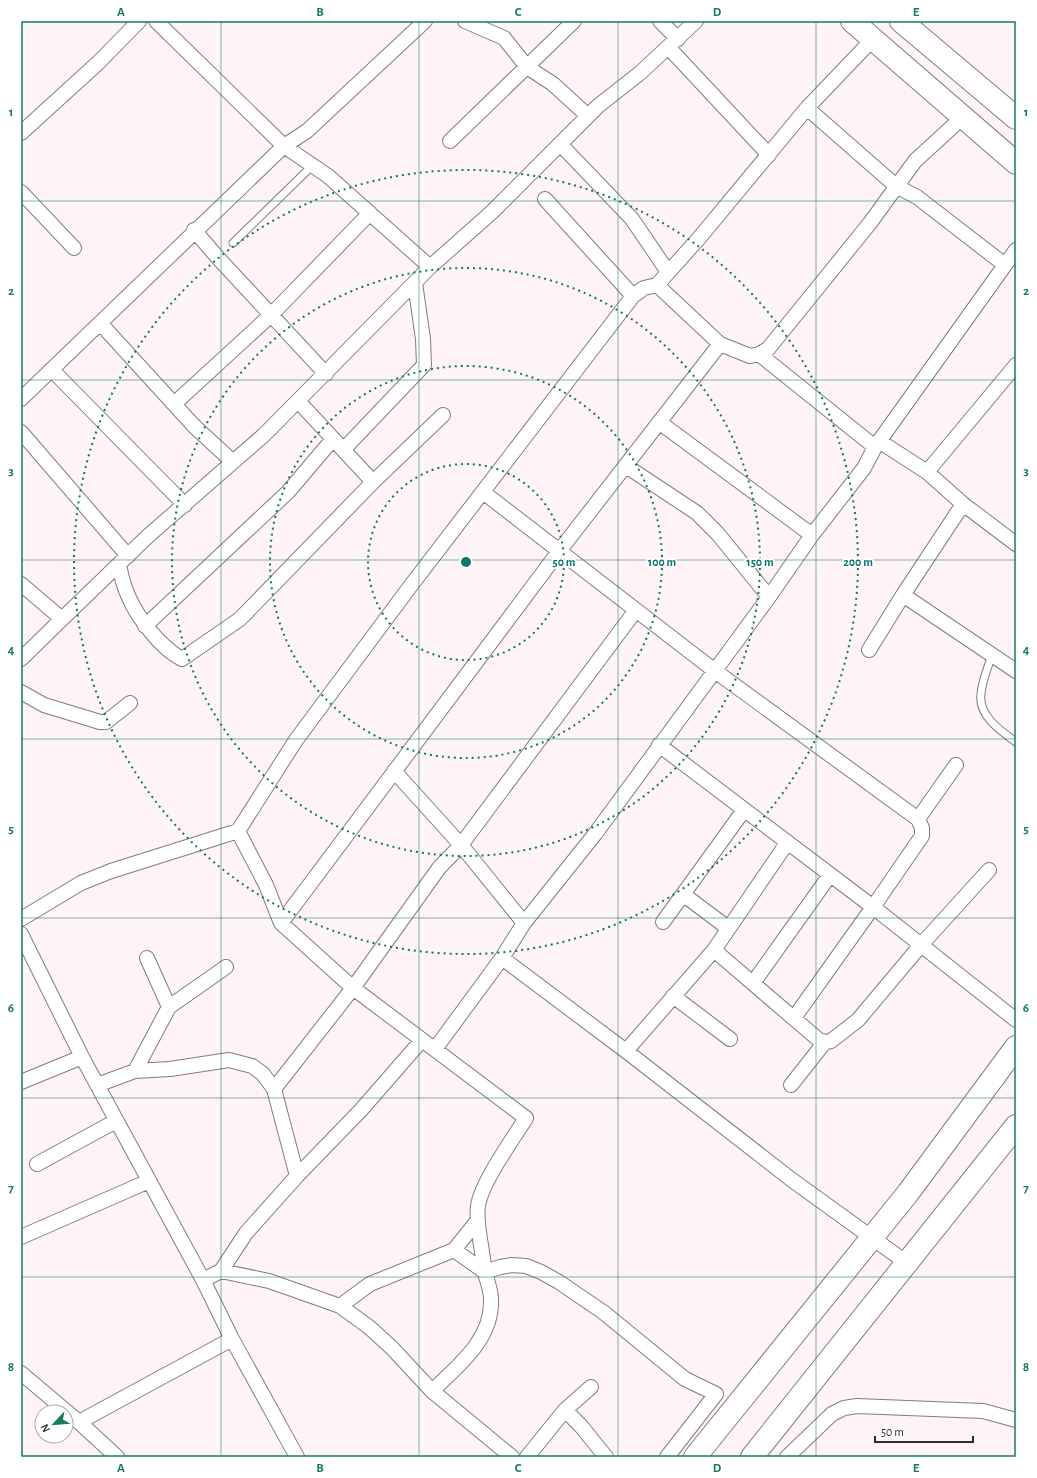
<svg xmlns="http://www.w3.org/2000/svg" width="1037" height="1478" font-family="'Alegreya Sans',sans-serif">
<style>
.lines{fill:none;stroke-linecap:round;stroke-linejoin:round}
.service-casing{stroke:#847b7e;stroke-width:9}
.minor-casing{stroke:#847b7e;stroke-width:16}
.primary-casing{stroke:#847b7e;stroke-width:24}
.service{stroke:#fff;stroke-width:7}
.minor{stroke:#fff;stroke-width:14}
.primary{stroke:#fff;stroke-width:22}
.grid{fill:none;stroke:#177d56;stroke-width:1;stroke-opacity:0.55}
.ring{fill:none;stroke:#0f766e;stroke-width:2;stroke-dasharray:2 4}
.centre{fill:#0f766e;stroke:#fff;stroke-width:2}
.ring-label{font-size:12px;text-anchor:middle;font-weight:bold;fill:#0f766e;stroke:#fff;stroke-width:3.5;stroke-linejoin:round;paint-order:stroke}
.neatline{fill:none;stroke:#177d56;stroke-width:1.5}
.grid-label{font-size:13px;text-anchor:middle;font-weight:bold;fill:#177d56}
</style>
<rect width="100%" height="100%" fill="#fef4f7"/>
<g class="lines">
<defs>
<path id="service" d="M 233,243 L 313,165
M 992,655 C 988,667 982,681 981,694 C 978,716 1001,731 1016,742"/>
<path id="minor" d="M 156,21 L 284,146 L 328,176 L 430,267
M 465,21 L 504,38 L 527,67 L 553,84 L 588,116
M 660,21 L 678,39
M 669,48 L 769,155
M 807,108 L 896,186 L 917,197 L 1005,265 L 1016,250
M 21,133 L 99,62 L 139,21
M 450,141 L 574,21
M 561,145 L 632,219 L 668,272
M 21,192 L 74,248
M 545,199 L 633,296
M 194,230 L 219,259 L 326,374
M 657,285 L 700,237 L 807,108 L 873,39
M 100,323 L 194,426 L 233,462
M 759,354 L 875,447
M 52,370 L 185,505
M 21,399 L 284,146 L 307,131 L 425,21
M 299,402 L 373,482
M 174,404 L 271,315 L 370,213
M 659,422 L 812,535
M 21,432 L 128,556
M 879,441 L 927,472 L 963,504 L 1016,544
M 344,449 L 424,365 L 423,339 L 415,283
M 626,466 L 697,513 L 718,534 L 769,597
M 927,472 L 1016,365
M 483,492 L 715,671 L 918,819 L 922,828 L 922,836 L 873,907 L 659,745
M 963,504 L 903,595 L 1016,671
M 119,564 C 124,595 137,617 158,640 C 166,648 172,654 182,659 L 240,619 L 373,482 L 443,415
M 21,584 L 62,619 L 21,659
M 62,619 L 148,536 L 264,435 L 430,267 L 492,212 L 598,106 L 640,73 L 696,21
M 145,626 L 288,492 L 333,439
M 869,650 L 903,595
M 21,692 L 44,705 L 100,722 L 106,722 L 130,703
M 394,771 L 461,845 L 524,923
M 918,819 L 956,765
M 684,895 L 728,928
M 21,919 L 81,883 L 111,871 L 238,831
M 663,922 L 744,810
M 281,923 L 266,885 L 238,831 L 296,740 L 409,588 L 633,296 L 644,288 L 657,285 L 720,344 L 750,356 L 759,354 L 768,349 L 870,223 L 915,161 L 963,117
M 21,934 L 82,1057 L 203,1280 L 232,1339 L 297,1457
M 714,950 L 819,1040 L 825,1042 L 831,1041 L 858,1020 L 921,945 L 989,870
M 147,958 L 169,1007
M 502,958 L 626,1051 L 792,1180 L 907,1263
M 753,983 L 830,875
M 673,996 L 730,1039
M 794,1018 L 873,907 L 1016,1020
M 435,1049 L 502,958 L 524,923 L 595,834 L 769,597 L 812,535 L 864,468 L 875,447 L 1005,265
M 626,1051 L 714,950 L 787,843
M 135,1071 L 169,1007 L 226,967
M 21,1082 L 82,1057
M 97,1085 L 135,1071 L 170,1069 L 229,1060 L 252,1066 L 263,1074 L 274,1089
M 791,1085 L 825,1042
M 37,1164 L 116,1121
M 297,1176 L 361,1110 L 422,1040
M 21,1237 L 149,1181
M 454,1250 L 485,1272 L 500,1267 L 512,1265 L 526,1266 L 541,1272 L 559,1282 L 603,1312 L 685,1379 L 716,1394 L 667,1457
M 221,1271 L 269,1281 L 340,1306 L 369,1327 L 392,1348 L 432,1391 L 512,1457
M 203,1280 L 221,1271 L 246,1233 L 297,1176 L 274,1089 L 353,988 L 439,868 L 461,845 L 636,610
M 340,1306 L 370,1284 L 454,1250 L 478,1220
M 21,1373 L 79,1422 L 117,1457
M 432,1391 C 458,1366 493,1339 491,1299 C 491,1290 487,1281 485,1273 C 484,1266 483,1259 482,1252 C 480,1237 476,1221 478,1206 C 481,1183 513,1139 526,1118 L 353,988 L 281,923 L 560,550 L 720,344
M 565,1410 L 581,1426 L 606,1457
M 79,1422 L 232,1339
M 527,1457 L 565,1410 L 591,1387
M 787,1457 L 832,1414 L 844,1408 L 857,1406 L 983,1411 L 1016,1420"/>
<path id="primary" d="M 852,21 L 1016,163
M 901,21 L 1016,118
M 695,1457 L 908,1193 L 1016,1047
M 752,1457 L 1016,1126"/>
</defs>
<use href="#service" class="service-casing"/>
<use href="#minor" class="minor-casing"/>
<use href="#primary" class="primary-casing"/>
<use href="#service" class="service"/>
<use href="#minor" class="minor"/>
<use href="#primary" class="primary"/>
</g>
<path class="grid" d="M 221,21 L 221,1457M 419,21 L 419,1457M 618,21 L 618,1457M 816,21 L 816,1457M 21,201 L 1016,201M 21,380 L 1016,380M 21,560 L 1016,560M 21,739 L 1016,739M 21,918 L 1016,918M 21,1098 L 1016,1098M 21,1277 L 1016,1277"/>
<g class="ring">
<circle cx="466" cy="562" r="98"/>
<circle cx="466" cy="562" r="196"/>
<circle cx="466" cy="562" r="294"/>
<circle cx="466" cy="562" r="392"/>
</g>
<circle cx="466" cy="562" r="6" class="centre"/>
<g class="ring-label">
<text x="564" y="566">50 m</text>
<text x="662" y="566">100 m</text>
<text x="760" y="566">150 m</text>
<text x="858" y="566">200 m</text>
</g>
<rect width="1037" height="1478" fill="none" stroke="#ffffff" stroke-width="44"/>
<g transform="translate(54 1424) rotate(244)"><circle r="19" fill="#ffffff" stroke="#abaaab"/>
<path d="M0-3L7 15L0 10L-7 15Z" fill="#177d56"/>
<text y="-6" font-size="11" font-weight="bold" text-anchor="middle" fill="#2e2b2c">N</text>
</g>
<path d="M875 1436v6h98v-6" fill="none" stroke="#2e2b2c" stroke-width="2"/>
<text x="881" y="1436" font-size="12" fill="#2e2b2c" stroke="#ffffff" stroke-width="3" paint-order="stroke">50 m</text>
<rect x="22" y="22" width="993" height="1434" class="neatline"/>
<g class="grid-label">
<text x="121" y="16">A</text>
<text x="320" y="16">B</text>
<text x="518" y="16">C</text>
<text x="717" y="16">D</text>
<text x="916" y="16">E</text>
<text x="11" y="116">1</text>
<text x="1026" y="116">1</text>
<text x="11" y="295">2</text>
<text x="1026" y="295">2</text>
<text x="11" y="475">3</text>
<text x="1026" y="475">3</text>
<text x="11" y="654">4</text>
<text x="1026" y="654">4</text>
<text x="11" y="833">5</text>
<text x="1026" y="833">5</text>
<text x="11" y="1012">6</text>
<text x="1026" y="1012">6</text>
<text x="11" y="1192">7</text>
<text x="1026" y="1192">7</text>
<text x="11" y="1371">8</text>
<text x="1026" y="1371">8</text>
<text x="121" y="1472">A</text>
<text x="320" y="1472">B</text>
<text x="518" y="1472">C</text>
<text x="717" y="1472">D</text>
<text x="916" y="1472">E</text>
</g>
</svg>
